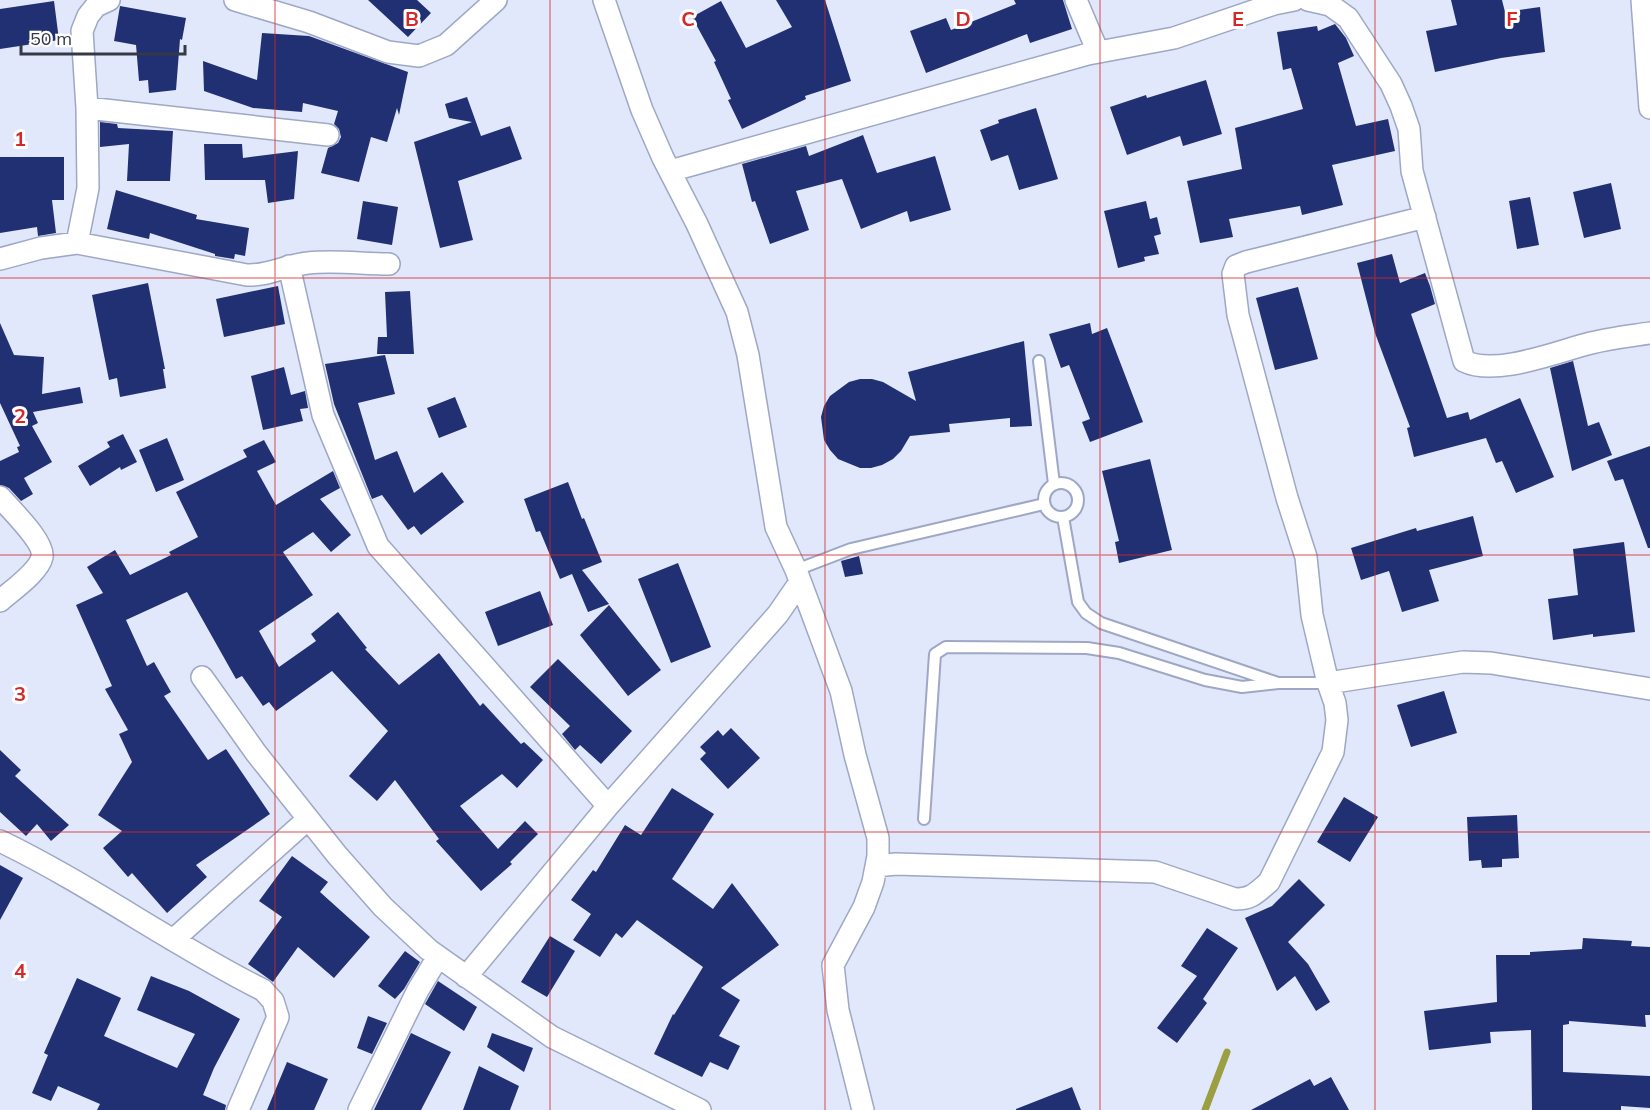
<svg xmlns="http://www.w3.org/2000/svg" width="1650" height="1110" font-family="Mulish,sans-serif">
<style>
.lines{fill:none;stroke-linecap:round;stroke-linejoin:round}
.stream{stroke:#9b9e41;stroke-width:7}
.building{fill:#213073}
.lane-casing{stroke:#9ea8c5;stroke-width:14}
.street-casing{stroke:#9ea8c5;stroke-width:24}
.lane{stroke:#fff;stroke-width:10}
.street{stroke:#fff;stroke-width:21}
.grid{fill:none;stroke:#d62828;stroke-width:1.5;stroke-opacity:0.55}
.grid-label{font-size:20px;text-anchor:middle;font-weight:bold;fill:#d62828;stroke:#fff;stroke-width:6;stroke-linejoin:round;paint-order:stroke}
</style>
<rect width="100%" height="100%" fill="#e1e8fb"/>
<g class="lines">
<path class="stream" d="M 1205,1110 L 1227,1052"/>
</g>
<path class="building" d="M 368,0 L 417,0 L 431,13 L 408,37 Z
M 776,0 L 825,0 L 851,81 L 805,96 L 806,99 L 742,129 L 728,100 L 731,99 L 714,62 L 716,61 L 692,17 L 721,1 L 746,48 L 792,27 Z
M 1014,0 L 1063,0 L 1072,29 L 1030,43 L 1027,34 L 926,73 L 910,31 L 946,18 L 951,30 L 1016,4 Z
M 1451,0 L 1502,0 L 1505,12 L 1540,7 L 1545,52 L 1501,58 L 1435,72 L 1426,31 L 1457,25 Z
M 54,1 L 59,40 L 0,49 L 0,9 Z
M 120,6 L 186,18 L 182,40 L 180,39 L 176,90 L 149,93 L 148,80 L 139,81 L 136,45 L 114,41 Z
M 1335,24 L 1346,38 L 1354,56 L 1338,63 L 1356,126 L 1388,119 L 1395,151 L 1332,165 L 1343,205 L 1302,215 L 1300,206 L 1229,219 L 1233,237 L 1200,243 L 1187,181 L 1242,169 L 1235,128 L 1303,109 L 1291,68 L 1283,70 L 1277,32 L 1317,26 L 1318,31 Z
M 262,33 L 309,36 L 408,72 L 399,115 L 397,108 L 387,142 L 371,137 L 359,182 L 321,173 L 328,148 L 338,143 L 341,137 L 339,129 L 334,124 L 338,111 L 303,103 L 302,112 L 253,108 L 204,91 L 203,61 L 257,80 Z
M 1206,80 L 1222,134 L 1183,146 L 1180,136 L 1127,155 L 1110,107 L 1146,95 L 1147,98 Z
M 467,97 L 481,136 L 510,126 L 522,159 L 458,181 L 473,240 L 440,248 L 414,142 L 472,122 L 449,118 L 445,104 Z
M 1036,108 L 1058,179 L 1019,190 L 1008,155 L 991,161 L 980,130 L 999,123 L 998,120 Z
M 100,122 L 117,124 L 118,128 L 173,131 L 170,181 L 127,181 L 129,144 L 100,147 Z
M 863,135 L 877,173 L 935,156 L 951,210 L 910,222 L 907,211 L 861,229 L 842,179 L 796,191 L 809,230 L 770,244 L 755,201 L 752,202 L 742,164 L 806,146 L 809,156 Z
M 204,144 L 242,144 L 243,158 L 298,151 L 294,199 L 268,203 L 265,180 L 205,180 Z
M 0,157 L 64,157 L 64,200 L 52,200 L 56,233 L 38,236 L 37,227 L 0,233 Z
M 1611,183 L 1621,229 L 1584,238 L 1573,192 Z
M 116,190 L 197,215 L 196,219 L 249,228 L 245,256 L 235,254 L 234,259 L 215,256 L 215,254 L 150,233 L 149,239 L 107,229 Z
M 1530,197 L 1539,245 L 1517,249 L 1509,201 Z
M 363,201 L 398,207 L 392,245 L 357,239 Z
M 1146,201 L 1150,219 L 1157,217 L 1161,234 L 1154,236 L 1159,254 L 1144,257 L 1145,261 L 1118,268 L 1104,211 Z
M 1392,254 L 1400,283 L 1425,273 L 1430,286 L 1435,304 L 1411,314 L 1447,418 L 1468,412 L 1470,420 L 1520,398 L 1554,477 L 1516,493 L 1502,461 L 1496,463 L 1486,438 L 1414,457 L 1407,428 L 1410,427 L 1375,333 L 1357,263 Z
M 148,283 L 165,369 L 163,369 L 166,388 L 120,397 L 117,378 L 109,380 L 92,295 Z
M 278,286 L 285,324 L 224,337 L 216,299 Z
M 1298,287 L 1318,359 L 1275,370 L 1256,298 Z
M 410,291 L 414,354 L 377,354 L 378,337 L 387,337 L 385,292 Z
M 0,323 L 14,355 L 44,357 L 42,394 L 80,387 L 83,403 L 33,412 L 38,423 L 32,426 L 52,462 L 24,478 L 33,494 L 21,501 L 9,488 L 0,485 L 0,461 L 19,452 L 17,447 L 20,446 L 0,403 Z
M 1090,323 L 1092,334 L 1107,328 L 1143,422 L 1090,442 L 1082,422 L 1090,419 L 1069,365 L 1061,368 L 1049,334 Z
M 1024,341 L 1032,426 L 1010,427 L 1010,418 L 949,424 L 950,432 L 910,436 L 901,451 L 893,459 L 882,465 L 871,468 L 860,468 L 838,459 L 830,450 L 824,440 L 821,417 L 824,406 L 830,396 L 849,382 L 860,379 L 872,379 L 883,382 L 916,401 L 908,372 Z
M 385,355 L 395,394 L 358,403 L 375,460 L 397,451 L 414,493 L 442,472 L 464,502 L 421,535 L 414,526 L 408,530 L 382,495 L 372,499 L 334,404 L 325,364 Z
M 1573,361 L 1588,426 L 1599,422 L 1612,455 L 1572,471 L 1550,368 Z
M 284,367 L 291,395 L 305,391 L 308,408 L 300,409 L 303,421 L 263,430 L 251,376 Z
M 455,397 L 467,427 L 439,438 L 427,408 Z
M 123,434 L 137,462 L 121,470 L 120,467 L 90,486 L 78,466 L 110,447 L 107,442 Z
M 167,438 L 184,480 L 156,492 L 139,450 Z
M 264,440 L 276,462 L 257,471 L 276,505 L 333,471 L 340,488 L 320,499 L 351,535 L 331,552 L 313,532 L 283,552 L 313,595 L 259,631 L 279,667 L 316,641 L 311,634 L 338,612 L 367,648 L 365,649 L 399,685 L 439,653 L 480,706 L 483,703 L 521,744 L 524,742 L 543,760 L 517,788 L 502,774 L 460,806 L 498,849 L 525,821 L 538,834 L 510,862 L 512,864 L 481,891 L 436,841 L 439,839 L 395,780 L 377,801 L 349,776 L 388,731 L 332,671 L 276,711 L 269,702 L 263,706 L 242,676 L 236,679 L 187,592 L 126,620 L 147,666 L 154,662 L 171,692 L 164,696 L 208,760 L 226,749 L 270,814 L 196,865 L 207,877 L 167,913 L 132,873 L 128,877 L 103,848 L 122,831 L 98,815 L 132,762 L 119,734 L 128,730 L 105,689 L 112,686 L 76,605 L 103,593 L 87,567 L 115,550 L 130,575 L 171,555 L 169,552 L 198,537 L 176,492 L 247,457 L 243,450 Z
M 1650,446 L 1650,548 L 1648,548 L 1623,479 L 1615,481 L 1607,461 Z
M 1150,459 L 1172,550 L 1119,563 L 1115,542 L 1119,541 L 1102,471 Z
M 568,482 L 582,519 L 584,518 L 602,562 L 582,570 L 609,604 L 588,612 L 572,574 L 560,579 L 540,531 L 536,532 L 524,499 Z
M 1473,516 L 1483,556 L 1429,570 L 1439,601 L 1402,612 L 1389,571 L 1361,580 L 1351,548 L 1416,528 L 1417,531 Z
M 1624,542 L 1635,632 L 1593,637 L 1593,634 L 1553,640 L 1548,599 L 1578,595 L 1573,549 Z
M 859,556 L 863,574 L 845,577 L 841,561 Z
M 678,563 L 711,647 L 671,663 L 638,579 Z
M 540,591 L 553,625 L 498,646 L 485,612 Z
M 609,605 L 661,670 L 628,696 L 580,635 Z
M 558,659 L 632,731 L 601,764 L 580,745 L 575,750 L 562,734 L 570,726 L 530,687 Z
M 1444,691 L 1457,733 L 1411,747 L 1397,705 Z
M 731,728 L 760,758 L 728,789 L 700,759 L 706,753 L 700,747 L 718,730 L 723,736 Z
M 0,750 L 21,770 L 15,776 L 69,825 L 51,841 L 37,824 L 26,836 L 0,812 Z
M 672,788 L 714,814 L 672,879 L 713,909 L 732,883 L 779,945 L 721,988 L 740,1000 L 719,1036 L 740,1046 L 728,1070 L 710,1062 L 702,1077 L 654,1054 L 673,1014 L 674,1015 L 703,967 L 637,920 L 622,938 L 616,933 L 600,957 L 573,940 L 591,914 L 571,900 L 593,870 L 596,872 L 625,825 L 641,835 Z
M 1344,797 L 1378,817 L 1350,862 L 1317,842 Z
M 1517,815 L 1519,858 L 1502,859 L 1502,867 L 1482,868 L 1481,860 L 1469,861 L 1467,817 Z
M 292,856 L 328,882 L 320,892 L 370,937 L 334,978 L 298,947 L 273,982 L 248,964 L 282,917 L 259,901 Z
M 0,865 L 23,878 L 0,920 Z
M 1299,879 L 1325,905 L 1288,942 L 1308,964 L 1330,1002 L 1316,1011 L 1295,976 L 1277,991 L 1245,918 L 1272,906 Z
M 1207,928 L 1238,948 L 1203,999 L 1207,1003 L 1177,1043 L 1157,1028 L 1197,976 L 1181,966 Z
M 550,936 L 575,951 L 547,997 L 521,982 Z
M 1583,938 L 1632,941 L 1631,946 L 1650,947 L 1650,1015 L 1645,1015 L 1646,1027 L 1569,1021 L 1569,1024 L 1563,1025 L 1563,1072 L 1650,1076 L 1650,1108 L 1621,1106 L 1621,1110 L 1532,1110 L 1531,1030 L 1490,1032 L 1491,1043 L 1429,1050 L 1424,1011 L 1497,1002 L 1496,955 L 1530,955 L 1530,952 L 1582,949 Z
M 405,951 L 420,962 L 404,989 L 395,999 L 378,986 Z
M 151,976 L 189,991 L 240,1019 L 214,1068 L 203,1095 L 226,1105 L 225,1110 L 97,1110 L 100,1104 L 58,1086 L 51,1101 L 32,1093 L 48,1055 L 44,1053 L 77,978 L 121,998 L 104,1036 L 177,1068 L 195,1034 L 137,1010 Z
M 438,981 L 477,1007 L 464,1031 L 425,1004 Z
M 368,1016 L 387,1023 L 372,1054 L 357,1048 Z
M 411,1033 L 451,1052 L 421,1110 L 374,1110 Z
M 492,1033 L 533,1048 L 524,1072 L 487,1047 Z
M 287,1062 L 328,1079 L 314,1110 L 267,1110 Z
M 479,1066 L 519,1086 L 510,1110 L 463,1110 Z
M 1331,1077 L 1349,1110 L 1251,1110 L 1310,1079 L 1314,1086 Z
M 1072,1087 L 1081,1110 L 1016,1110 L 1016,1109 Z"/>
<g class="lines">
<defs>
<path id="lane" d="M 1039,361 L 1054,484
M1044 500a17 17 0 1 1 34 0a17 17 0 1 1-34 0Z
M 1063,517 L 1078,602 L 1086,613 L 1101,623 L 1278,683 L 1328,683
M 796,570 L 851,549 L 1044,504
M 924,819 L 935,654 L 946,647 L 1087,648 L 1119,653 L 1205,680 L 1242,687 L 1278,683"/>
<path id="street" d="M 235,0 L 309,22 L 388,52 L 419,56 L 446,45 L 496,0
M 604,0 L 642,110 L 663,158 L 697,224 L 737,312 L 748,355 L 776,527 L 796,570 L 841,691 L 855,755 L 878,838 L 878,856 L 873,882 L 864,907 L 833,965 L 838,1010 L 863,1110
M 1076,0 L 1098,52
M 1308,0 L 1330,5 L 1348,18 L 1391,84 L 1401,106 L 1409,129 L 1412,171 L 1464,361 C 1496,377 1558,351 1591,343 C 1610,338 1630,336 1650,333
M 1642,0 L 1650,108
M 87,108 L 328,135
M 670,171 L 1088,54 L 1174,38 L 1274,4 L 1294,0
M 77,243 L 88,188 L 87,108 L 82,31 L 88,16 L 96,6 L 109,0
M 0,259 L 41,248 L 77,243 L 247,275 C 269,276 286,265 308,263 C 334,260 363,264 389,264
M 289,266 L 323,415 L 378,546 L 608,806
M 0,497 C 10,509 45,542 42,557 C 39,572 11,591 0,601
M 202,677 L 256,753 L 337,855 L 383,907 L 429,950 L 552,1037 L 700,1110
M 1328,683 L 1463,662 L 1491,663 L 1650,689
M 0,841 C 91,885 173,945 263,990 L 273,1001 L 278,1017 L 238,1110
M 876,866 L 896,864 L 1155,872 L 1235,899 C 1252,899 1256,893 1269,882 L 1333,752 L 1337,720 L 1335,703 L 1328,683 L 1312,615 L 1306,557 L 1287,498 L 1238,315 L 1233,274 L 1236,266 L 1246,262 L 1425,217
M 173,940 L 308,819
M 466,977 L 608,806 L 778,614 L 800,582
M 359,1110 L 418,990 L 438,957"/>
</defs>
<use href="#lane" class="lane-casing"/>
<use href="#street" class="street-casing"/>
<use href="#lane" class="lane"/>
<use href="#street" class="street"/>
</g>
<path class="grid" d="M 275,0 L 275,1110M 550,0 L 550,1110M 825,0 L 825,1110M 1100,0 L 1100,1110M 1375,0 L 1375,1110M 0,278 L 1650,278M 0,555 L 1650,555M 0,832 L 1650,832"/>
<g class="grid-label">
<text x="412" y="26">B</text>
<text x="688" y="26">C</text>
<text x="963" y="26">D</text>
<text x="1238" y="26">E</text>
<text x="1512" y="26">F</text>
<text x="20" y="146">1</text>
<text x="20" y="423">2</text>
<text x="20" y="701">3</text>
<text x="20" y="978">4</text>
</g>
<path d="M21 45v9h164v-9" fill="none" stroke="#343945" stroke-width="3"/>
<text x="30" y="45" font-size="18" fill="#343945" stroke="#ffffff" stroke-width="4.5" paint-order="stroke">50 m</text>
</svg>
